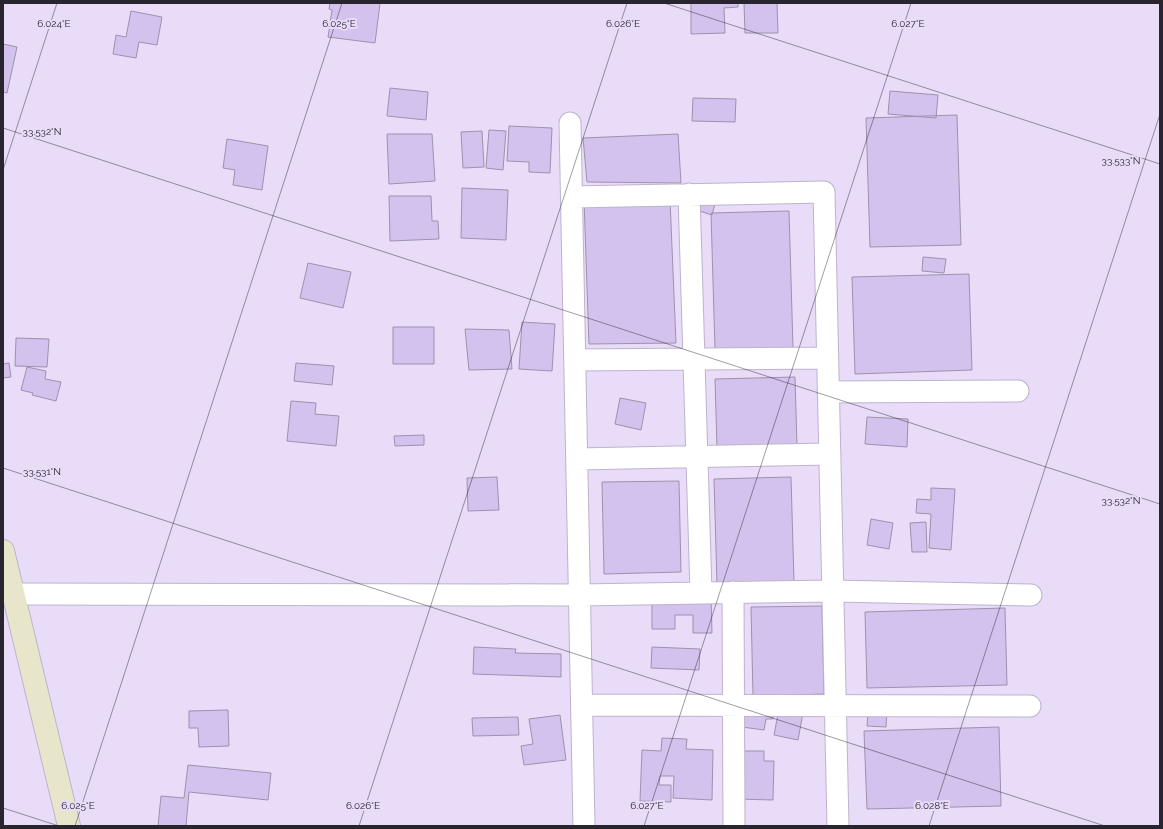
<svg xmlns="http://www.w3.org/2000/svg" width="1163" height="829" font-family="Raleway,sans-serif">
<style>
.building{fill:#d3c2ed;stroke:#9d92ad}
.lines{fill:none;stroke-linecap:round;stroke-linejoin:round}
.street-casing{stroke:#beb3ce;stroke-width:23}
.secondary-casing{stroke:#beb3ce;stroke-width:24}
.street{stroke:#fff;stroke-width:21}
.secondary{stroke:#e7e6cb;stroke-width:22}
.ticks{fill:none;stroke:#29252f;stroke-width:1;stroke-opacity:0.45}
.ticks-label{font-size:10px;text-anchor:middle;fill:#29252f;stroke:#e8dcf9;stroke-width:4;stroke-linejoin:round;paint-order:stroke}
</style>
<rect width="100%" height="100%" fill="#e8dcf9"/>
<path class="building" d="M 330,3 L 380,3 L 375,43 L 328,37 L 332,10 L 329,9 Z
M 691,3 L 738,3 L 738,7 L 724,8 L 725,33 L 691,34 Z
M 744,3 L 777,3 L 778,33 L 745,33 Z
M 131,11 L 162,17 L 157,45 L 139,42 L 136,58 L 113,54 L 116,35 L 126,37 Z
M 3,44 L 17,47 L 7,93 L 3,92 Z
M 390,88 L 428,92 L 426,120 L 387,116 Z
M 890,91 L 938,95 L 936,118 L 888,114 Z
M 693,98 L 736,99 L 735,122 L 692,121 Z
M 957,115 L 961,245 L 870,247 L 866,118 Z
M 509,126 L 552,128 L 550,173 L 529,172 L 529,162 L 507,161 Z
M 489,130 L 506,131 L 503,170 L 486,168 Z
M 482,131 L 484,167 L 463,168 L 461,132 Z
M 387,134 L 432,134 L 435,181 L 389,184 Z
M 678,134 L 681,183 L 587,182 L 583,138 Z
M 227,139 L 268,146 L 262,190 L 233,185 L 235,170 L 223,168 Z
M 462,188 L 508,190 L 506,240 L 461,238 Z
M 701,192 L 717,197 L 712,215 L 696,210 Z
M 389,196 L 431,196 L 432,221 L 438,221 L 439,239 L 390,241 Z
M 670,199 L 676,343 L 589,344 L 584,200 Z
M 789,211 L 793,348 L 715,350 L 711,213 Z
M 923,257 L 946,259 L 944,273 L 922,271 Z
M 308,263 L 351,272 L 343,308 L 300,298 Z
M 969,274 L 972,370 L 855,374 L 852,277 Z
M 522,322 L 555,324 L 552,371 L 519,369 Z
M 393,327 L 434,327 L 434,364 L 393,364 Z
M 465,329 L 509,330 L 512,369 L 469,370 Z
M 16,338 L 49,339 L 47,367 L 15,366 Z
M 9,363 L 11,377 L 3,378 L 3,364 Z
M 296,363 L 334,366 L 332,385 L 294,381 Z
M 27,367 L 46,371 L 45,379 L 61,382 L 56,401 L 32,395 L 33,393 L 21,390 Z
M 795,377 L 797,446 L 717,448 L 715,379 Z
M 620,398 L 646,403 L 641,430 L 615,424 Z
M 291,401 L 316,403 L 315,414 L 339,416 L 336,446 L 287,441 Z
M 867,417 L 908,419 L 907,447 L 865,444 Z
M 424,435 L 424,445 L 395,446 L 394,436 Z
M 497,477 L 499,510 L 468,511 L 467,478 Z
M 791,477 L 794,582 L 717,584 L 714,479 Z
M 679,481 L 681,572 L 604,574 L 602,482 Z
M 931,488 L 955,489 L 951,550 L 929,548 L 931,514 L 916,513 L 917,499 L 931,500 Z
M 871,519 L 893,523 L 889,549 L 867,545 Z
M 926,522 L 927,552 L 912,552 L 910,523 Z
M 652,595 L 711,595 L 712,633 L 693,633 L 693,615 L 675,615 L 675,629 L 652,629 Z
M 822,606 L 824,694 L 753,696 L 751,607 Z
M 1005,608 L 1007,685 L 867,688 L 865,612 Z
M 474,647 L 516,649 L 515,653 L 561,654 L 561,677 L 473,674 Z
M 652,647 L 700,649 L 699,670 L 651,668 Z
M 738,700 L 775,704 L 773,719 L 766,719 L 764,730 L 735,726 Z
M 779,709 L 803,713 L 798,740 L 774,735 Z
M 228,710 L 229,746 L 199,747 L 198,728 L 189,728 L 189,711 Z
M 868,711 L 887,712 L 886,727 L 867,726 Z
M 560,715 L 566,760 L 524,765 L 521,746 L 533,744 L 529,719 Z
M 518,717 L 519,735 L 473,736 L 472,718 Z
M 999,727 L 1001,806 L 867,809 L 864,731 Z
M 662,738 L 687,739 L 686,749 L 713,750 L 712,800 L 673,798 L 674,776 L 660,776 L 659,785 L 671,785 L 671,802 L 640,801 L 642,750 L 661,751 Z
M 737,751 L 764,751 L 764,761 L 774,761 L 773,800 L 736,799 Z
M 188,765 L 271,773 L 268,800 L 189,792 L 186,826 L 158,826 L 161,796 L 184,798 Z"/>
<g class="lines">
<defs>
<path id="street" d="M 570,123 L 584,826
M 689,194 L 701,593
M 572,197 L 824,192 L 838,826
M 575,360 L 827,358
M 828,392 L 1018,391
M 577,459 L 830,454
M 733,592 L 734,826
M 13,594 L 580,595 L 833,591 L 1031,595
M 582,705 L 1030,706"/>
<path id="secondary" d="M 3,551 L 69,826"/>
</defs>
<use href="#street" class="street-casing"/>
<use href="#secondary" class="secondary-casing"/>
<use href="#street" class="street"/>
<use href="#secondary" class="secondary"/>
</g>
<path class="ticks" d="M 664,3 L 1160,164M 3,128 L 1160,504M 3,170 L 57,3M 3,468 L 1105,826M 3,808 L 59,826M 75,826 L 342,3M 359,826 L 627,3M 644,826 L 911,3M 929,826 L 1160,114"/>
<g class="ticks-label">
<text x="54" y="27">6.024°E</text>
<text x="339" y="27">6.025°E</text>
<text x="623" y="27">6.026°E</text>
<text x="908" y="27">6.027°E</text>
<text x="42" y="135">33.532°N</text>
<text x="1121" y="164">33.533°N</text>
<text x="42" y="475">33.531°N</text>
<text x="1121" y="504">33.532°N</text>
<text x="78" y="809">6.025°E</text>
<text x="363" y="809">6.026°E</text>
<text x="647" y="809">6.027°E</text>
<text x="932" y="809">6.028°E</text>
</g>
<rect width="1163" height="829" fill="none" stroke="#29252f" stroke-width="8"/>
</svg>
